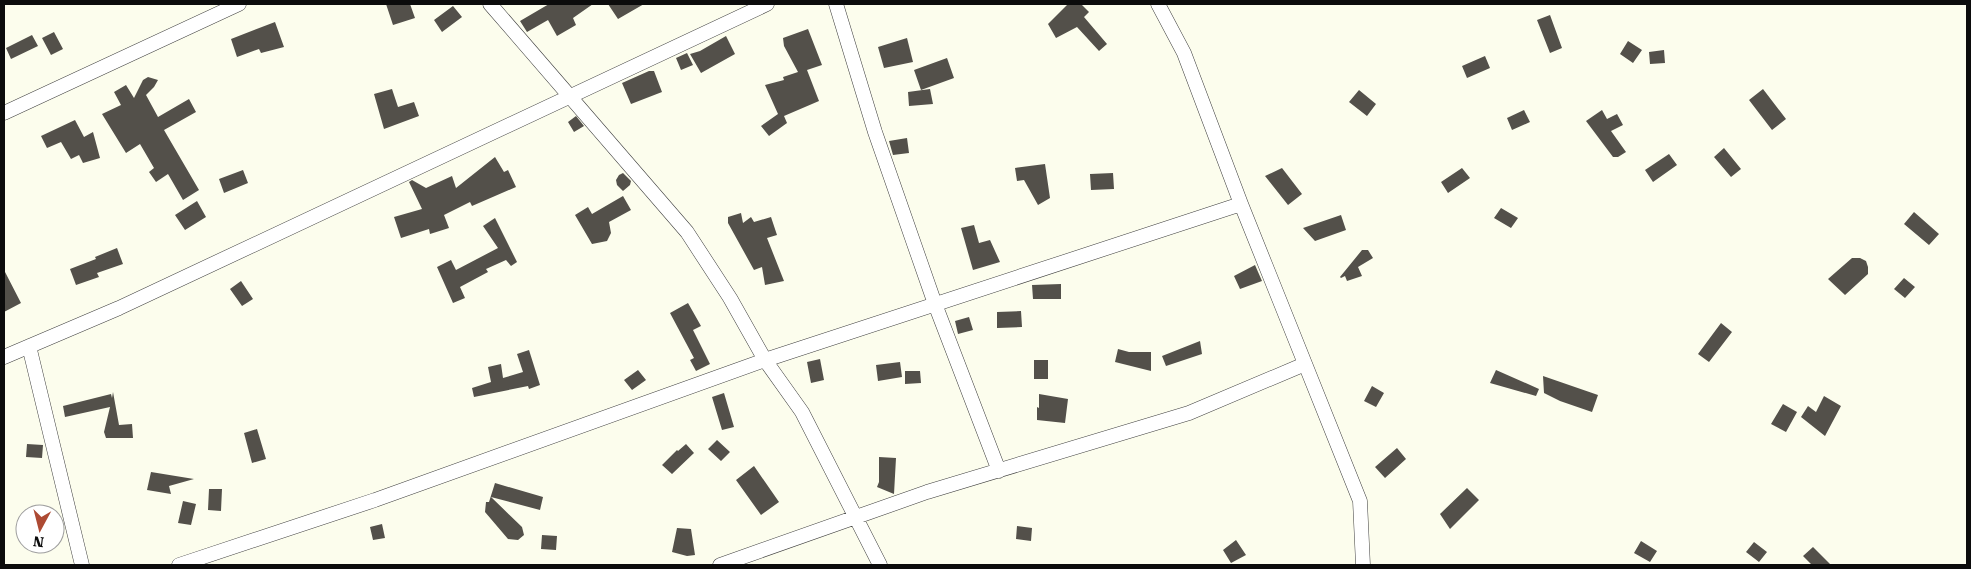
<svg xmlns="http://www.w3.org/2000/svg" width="1971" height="569" font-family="'Roboto Serif',serif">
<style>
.building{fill:#53504a}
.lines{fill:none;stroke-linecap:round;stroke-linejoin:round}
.street-casing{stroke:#3f3f3f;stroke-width:15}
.street{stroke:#fff;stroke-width:14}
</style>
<rect width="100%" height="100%" fill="#fcfded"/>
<path class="building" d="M 386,4 L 410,4 L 415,18 L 393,25 Z
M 549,4 L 593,4 L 573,18 L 576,25 L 557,36 L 548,20 L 527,32 L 520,21 Z
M 608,4 L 644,4 L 618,19 Z
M 1068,4 L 1081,4 L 1089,12 L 1084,17 L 1107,44 L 1099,51 L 1077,27 L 1056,38 L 1048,24 Z
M 453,6 L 462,17 L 442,32 L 434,20 Z
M 1550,15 L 1562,48 L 1550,53 L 1537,20 Z
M 275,22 L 284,47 L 261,53 L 259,49 L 237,57 L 231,39 Z
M 808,29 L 822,65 L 807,70 L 819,101 L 784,116 L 787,123 L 769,136 L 761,126 L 778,114 L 765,85 L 784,80 L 783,77 L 798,72 L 784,46 L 783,38 Z
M 54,32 L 63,49 L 51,55 L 42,38 Z
M 32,35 L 38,46 L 11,59 L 6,48 Z
M 726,36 L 735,54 L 701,73 L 690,54 L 700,51 Z
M 907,38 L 913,62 L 884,68 L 878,47 Z
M 1628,41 L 1642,50 L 1633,63 L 1620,54 Z
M 1664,50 L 1665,63 L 1650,64 L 1649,52 Z
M 687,53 L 693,65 L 681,70 L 676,58 Z
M 1485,56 L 1490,68 L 1467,78 L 1462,66 Z
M 947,58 L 954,78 L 921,90 L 914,70 Z
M 649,71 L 654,71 L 662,92 L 631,104 L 622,83 Z
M 148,77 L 158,80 L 154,87 L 146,95 L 158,117 L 189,99 L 196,112 L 164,130 L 199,190 L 183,200 L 168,174 L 156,182 L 149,172 L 154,168 L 140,144 L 126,153 L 102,114 L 121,105 L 114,92 L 126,85 L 134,98 L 143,80 Z
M 392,89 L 398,107 L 414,102 L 419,116 L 384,129 L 374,94 Z
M 930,89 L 933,104 L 909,106 L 908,92 Z
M 1763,89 L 1786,119 L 1772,130 L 1749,100 Z
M 1359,90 L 1376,104 L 1367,116 L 1349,102 Z
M 1524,110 L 1530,122 L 1512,130 L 1507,118 Z
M 1602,110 L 1607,119 L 1617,114 L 1623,125 L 1611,131 L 1626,152 L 1618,157 L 1613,157 L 1586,121 Z
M 576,116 L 584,126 L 574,132 L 568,122 Z
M 75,120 L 84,137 L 93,132 L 100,158 L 83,163 L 79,155 L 71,159 L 61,142 L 47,148 L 41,136 Z
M 907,138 L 909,153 L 893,155 L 889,141 Z
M 1724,148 L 1741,169 L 1731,177 L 1714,157 Z
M 1669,154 L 1677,165 L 1653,182 L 1645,170 Z
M 495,157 L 504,172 L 508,170 L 516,187 L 472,206 L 470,202 L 444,215 L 449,228 L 430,234 L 429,229 L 401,238 L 394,217 L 422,209 L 409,182 L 412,180 L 426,188 L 452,176 L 456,188 Z
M 1045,164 L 1050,198 L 1038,205 L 1024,180 L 1017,181 L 1015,168 Z
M 1282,168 L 1302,194 L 1288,205 L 1265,176 Z
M 1462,168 L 1470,178 L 1448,193 L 1441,182 Z
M 243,170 L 248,183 L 224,193 L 219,179 Z
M 623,173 L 631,181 L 630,185 L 623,191 L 617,185 L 616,180 L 619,175 Z
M 1113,173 L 1114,189 L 1091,190 L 1090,174 Z
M 623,196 L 631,210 L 609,222 L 611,233 L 607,241 L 592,244 L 575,215 L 588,207 L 592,214 Z
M 197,201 L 206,217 L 185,230 L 175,215 Z
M 1501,208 L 1518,218 L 1511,228 L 1494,218 Z
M 1914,212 L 1939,234 L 1929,245 L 1904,224 Z
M 741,213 L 743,223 L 751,217 L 754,222 L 771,217 L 777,235 L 767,238 L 784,281 L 765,285 L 762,267 L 754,270 L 728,223 L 728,217 Z
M 1341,215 L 1346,230 L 1315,241 L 1303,228 Z
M 495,218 L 517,262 L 511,266 L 506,260 L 486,269 L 488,272 L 460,287 L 465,298 L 453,303 L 437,267 L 451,260 L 456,270 L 498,248 L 483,226 Z
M 974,225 L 979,243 L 990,240 L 1000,262 L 973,270 L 961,228 Z
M 117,248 L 123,264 L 97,273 L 99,277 L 76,285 L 70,269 L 96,259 L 95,257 Z
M 1362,250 L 1368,250 L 1373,258 L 1358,267 L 1362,276 L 1347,281 L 1345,276 L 1341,278 L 1340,277 Z
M 1852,258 L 1860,258 L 1866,261 L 1868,267 L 1868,274 L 1845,295 L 1828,279 Z
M 1255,265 L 1262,281 L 1240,289 L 1234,276 Z
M 4,270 L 21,303 L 4,312 Z
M 1904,278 L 1915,287 L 1905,298 L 1894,289 Z
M 241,281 L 253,299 L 242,306 L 230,289 Z
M 1061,284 L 1061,299 L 1033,299 L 1032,285 Z
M 688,303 L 701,326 L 693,330 L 710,364 L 696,371 L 690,360 L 694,358 L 670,313 Z
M 1021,311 L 1022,327 L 997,328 L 997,312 Z
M 969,317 L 973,330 L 958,334 L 955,321 Z
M 1721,323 L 1732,332 L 1709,362 L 1698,354 Z
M 1200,341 L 1202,354 L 1166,366 L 1162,356 Z
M 1118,349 L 1129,352 L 1151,352 L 1151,371 L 1115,362 Z
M 529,350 L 540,385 L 529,389 L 528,386 L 474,397 L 472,388 L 491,382 L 488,367 L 501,364 L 503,378 L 523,372 L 517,354 Z
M 820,359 L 824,380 L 811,383 L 807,362 Z
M 1034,360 L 1048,360 L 1048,379 L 1034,379 Z
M 900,362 L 902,377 L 878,381 L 876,365 Z
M 638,370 L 646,380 L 632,390 L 624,380 Z
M 1496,370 L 1539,389 L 1536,396 L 1490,383 Z
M 905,371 L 920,371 L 921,383 L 905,384 Z
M 1543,376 L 1598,395 L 1592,412 L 1560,401 L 1544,393 Z
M 1372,386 L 1384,393 L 1376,407 L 1364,401 Z
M 113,392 L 119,425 L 132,424 L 133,438 L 106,438 L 104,432 L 110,407 L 65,417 L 63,406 L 111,394 L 112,398 Z
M 724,393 L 734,427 L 722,430 L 712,397 Z
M 1039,394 L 1068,399 L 1065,423 L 1037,420 L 1037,407 L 1039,408 Z
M 1824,396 L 1841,406 L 1825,436 L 1801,417 L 1808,406 L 1816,412 Z
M 1783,404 L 1797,412 L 1786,432 L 1771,424 Z
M 257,429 L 266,459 L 252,463 L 244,433 Z
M 717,440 L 730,452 L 721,461 L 708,449 Z
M 27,444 L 43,445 L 42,458 L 26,457 Z
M 686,444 L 694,453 L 672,474 L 662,465 L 677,450 L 678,451 Z
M 1397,448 L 1406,459 L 1385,478 L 1375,467 Z
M 879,457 L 896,458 L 894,494 L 877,487 L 879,482 Z
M 754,466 L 779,502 L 761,515 L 736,480 Z
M 151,472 L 194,479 L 169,486 L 171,494 L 147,490 Z
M 495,483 L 543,497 L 540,510 L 491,497 L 522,527 L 524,535 L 518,540 L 508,539 L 485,512 L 486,502 L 489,502 Z
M 1467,488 L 1479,500 L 1450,529 L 1440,514 Z
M 209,489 L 222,489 L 221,511 L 208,510 Z
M 183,501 L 196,504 L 191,525 L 178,523 Z
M 382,524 L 385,538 L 373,540 L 370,527 Z
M 1017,526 L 1032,528 L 1031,541 L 1016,539 Z
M 677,528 L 691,529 L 695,555 L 687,556 L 672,552 Z
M 542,535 L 557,536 L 556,550 L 541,549 Z
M 1236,540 L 1246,555 L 1231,563 L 1223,550 Z
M 1641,541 L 1657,551 L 1650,562 L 1634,553 Z
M 1754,542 L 1767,552 L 1759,562 L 1746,552 Z
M 1813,547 L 1831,565 L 1812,565 L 1803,556 Z"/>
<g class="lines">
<defs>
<path id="street" d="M 490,4 L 687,232 L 730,298 L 765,360 L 802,412 L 880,565
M 836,4 L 875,132 L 935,304 L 999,471
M 1158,4 L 1184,53 L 1241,204 L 1360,501 L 1363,565
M 4,113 L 239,4
M 29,346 L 82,565
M 4,357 L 119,308 L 767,4
M 179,565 L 375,500 L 765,360 L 1241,204
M 720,565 L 927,492 L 1189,413 L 1305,364"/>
</defs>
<use href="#street" class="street-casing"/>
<use href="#street" class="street"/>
</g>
<rect width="1971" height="569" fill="none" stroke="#0c0c0c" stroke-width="10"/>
<g transform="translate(40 529) rotate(187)"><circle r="24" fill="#ffffff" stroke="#9e9e9e"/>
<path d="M0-4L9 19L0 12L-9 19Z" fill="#ad4a33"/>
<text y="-8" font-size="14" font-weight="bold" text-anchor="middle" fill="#0c0c0c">N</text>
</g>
</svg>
